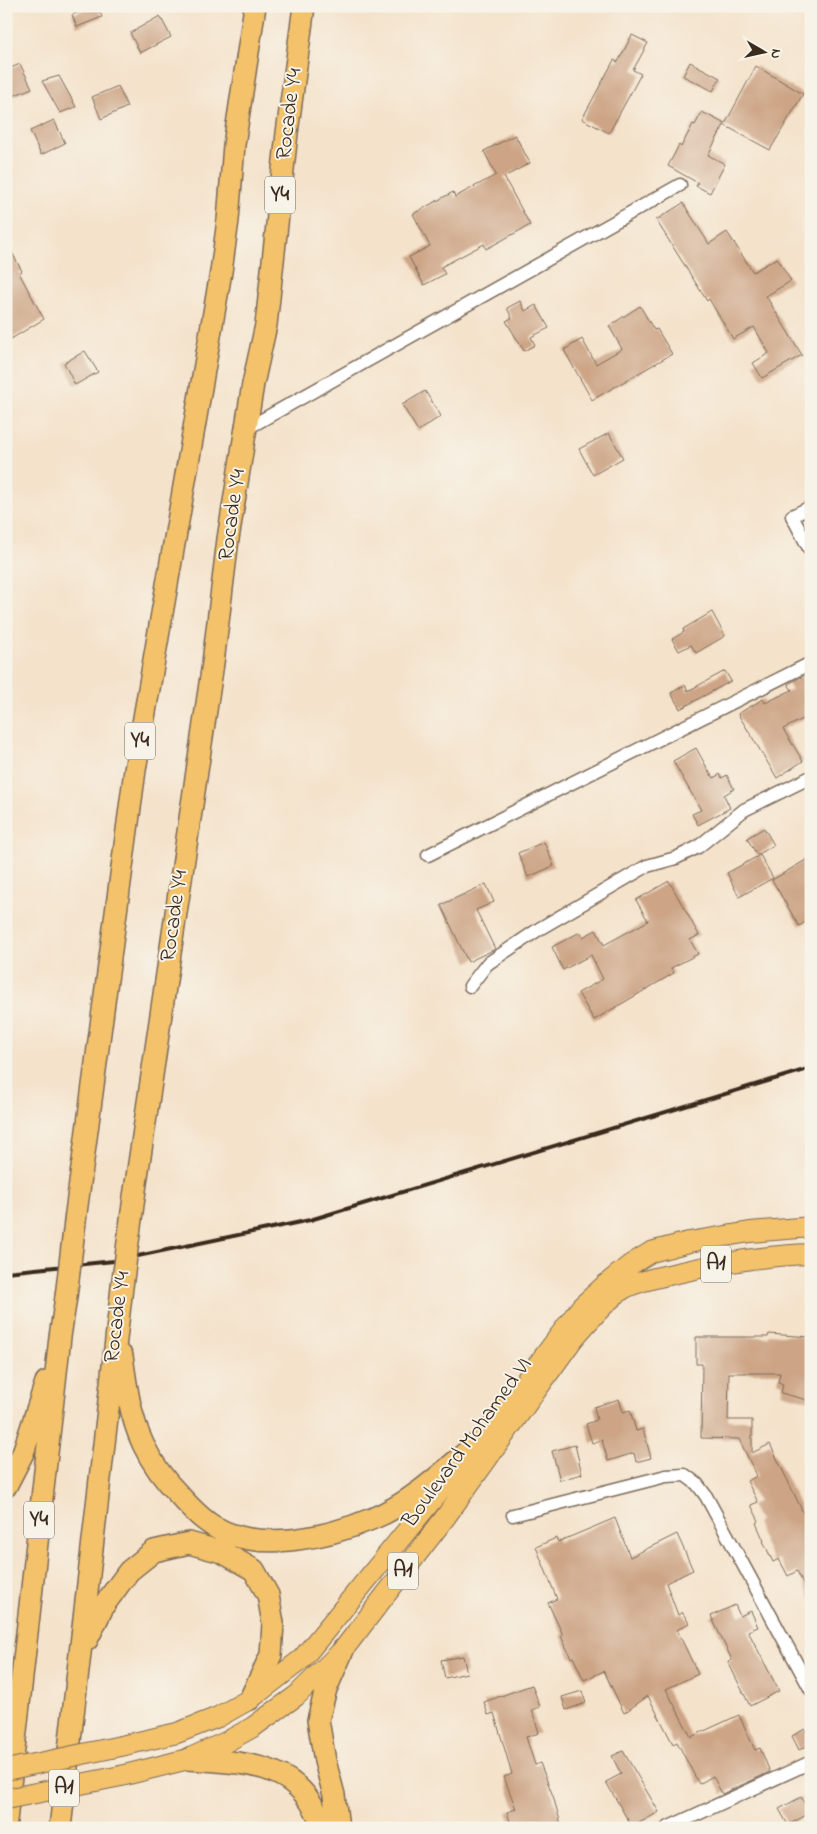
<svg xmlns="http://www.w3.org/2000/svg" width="817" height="1834" font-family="'Indie Flower',sans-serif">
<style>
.building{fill:#cda586}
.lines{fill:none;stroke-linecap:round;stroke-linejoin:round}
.minor-casing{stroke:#7c6a5a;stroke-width:15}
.primary-casing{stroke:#7c6a5a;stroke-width:22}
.trunk-casing{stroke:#7c6a5a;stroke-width:24}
.minor{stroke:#fff;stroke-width:12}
.primary{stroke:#f3c26a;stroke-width:20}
.trunk{stroke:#f3c26a;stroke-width:21}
.rail{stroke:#3b2a1e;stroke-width:4}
.primary-bridge-casing{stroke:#7c6a5a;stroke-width:22;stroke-linecap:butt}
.trunk-bridge-casing{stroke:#7c6a5a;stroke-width:24;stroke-linecap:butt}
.primary-bridge{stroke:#f3c26a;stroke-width:20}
.trunk-bridge{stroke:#f3c26a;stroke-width:21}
.labels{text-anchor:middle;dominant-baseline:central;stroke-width:4;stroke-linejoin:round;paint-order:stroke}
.shield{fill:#f7f3e8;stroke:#73665b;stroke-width:1}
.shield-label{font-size:21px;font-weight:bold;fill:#3b2a1e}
.street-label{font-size:22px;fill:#3b2a1e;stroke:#f7f3e8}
</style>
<rect width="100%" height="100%" fill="#f7f3e8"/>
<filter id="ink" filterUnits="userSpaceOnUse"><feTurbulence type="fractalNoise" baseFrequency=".02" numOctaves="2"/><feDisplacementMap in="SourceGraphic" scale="10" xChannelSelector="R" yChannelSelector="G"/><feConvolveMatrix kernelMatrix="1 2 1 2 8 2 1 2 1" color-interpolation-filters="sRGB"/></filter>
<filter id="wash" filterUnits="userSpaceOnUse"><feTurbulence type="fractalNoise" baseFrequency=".0096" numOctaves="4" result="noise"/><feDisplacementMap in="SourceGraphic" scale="20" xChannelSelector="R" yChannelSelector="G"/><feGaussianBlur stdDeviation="1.12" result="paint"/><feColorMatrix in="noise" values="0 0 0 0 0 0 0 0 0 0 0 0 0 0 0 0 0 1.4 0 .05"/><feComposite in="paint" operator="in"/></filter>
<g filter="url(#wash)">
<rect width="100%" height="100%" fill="#f4e2ca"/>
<g id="blocks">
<path class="building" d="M 91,6 L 97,6 L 102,17 L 77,27 L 72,15 Z
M 160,16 L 171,37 L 140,53 L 130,33 Z
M 632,35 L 648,43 L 633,70 L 641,74 L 609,133 L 582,119 L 614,60 L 618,62 Z
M 690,62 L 720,78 L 713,91 L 683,76 Z
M 20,64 L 32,88 L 6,99 L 6,70 Z
M 756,66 L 803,94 L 770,150 L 724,125 L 708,155 L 725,164 L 710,193 L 696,186 L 698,183 L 668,166 L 679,145 L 681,147 L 693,124 L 695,125 L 702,112 L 725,124 Z
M 59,76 L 76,107 L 60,113 L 42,81 Z
M 118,86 L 127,107 L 101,119 L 92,97 Z
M 54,120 L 65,143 L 41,155 L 30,131 Z
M 515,135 L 530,163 L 504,177 L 530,225 L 486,249 L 484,244 L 441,267 L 445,274 L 424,285 L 409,257 L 430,246 L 413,214 L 453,192 L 455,197 L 496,175 L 484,151 Z
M 683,203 L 709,244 L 727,232 L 753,272 L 777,258 L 791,281 L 766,296 L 802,355 L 762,378 L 753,363 L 769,353 L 754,327 L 733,339 L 709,299 L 707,301 L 656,220 Z
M 6,242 L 22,271 L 19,273 L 44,319 L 6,342 Z
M 520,301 L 525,311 L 536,305 L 549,328 L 531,337 L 535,345 L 524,351 L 506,321 L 512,318 L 507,308 Z
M 640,306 L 654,330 L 657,329 L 672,354 L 592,400 L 564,350 L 582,339 L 596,364 L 622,349 L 609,326 Z
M 85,351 L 98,372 L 75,385 L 64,363 Z
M 425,391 L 441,416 L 418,431 L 402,405 Z
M 609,433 L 623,458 L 593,475 L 579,449 Z
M 712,612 L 725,636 L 696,653 L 691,645 L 679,651 L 672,639 L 684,632 L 683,629 Z
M 725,671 L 731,681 L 680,709 L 671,693 L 685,685 L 688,691 Z
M 811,672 L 811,715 L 783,729 L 803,761 L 777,778 L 738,714 L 763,699 L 765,703 L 792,690 L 788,684 Z
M 696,748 L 711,775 L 712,775 L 714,778 L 720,774 L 722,778 L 727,775 L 734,789 L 724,795 L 730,808 L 698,825 L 692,814 L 701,810 L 673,761 Z
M 764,828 L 774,845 L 757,855 L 747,838 Z
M 544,842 L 554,866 L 528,877 L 518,853 Z
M 760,855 L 773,878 L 739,897 L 727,873 Z
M 811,857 L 811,919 L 799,926 L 772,880 Z
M 669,881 L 699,935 L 690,940 L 698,954 L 671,968 L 674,973 L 594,1020 L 578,993 L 603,979 L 591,955 L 563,970 L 552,947 L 580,932 L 583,937 L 596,930 L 604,945 L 648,921 L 636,900 Z
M 486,884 L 494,902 L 476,910 L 495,949 L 468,962 L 441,905 Z
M 769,1334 L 811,1337 L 811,1401 L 781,1393 L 783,1384 L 778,1382 L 780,1373 L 729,1373 L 728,1420 L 752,1420 L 752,1453 L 770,1444 L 811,1529 L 811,1599 L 797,1571 L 788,1576 L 779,1559 L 773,1562 L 763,1541 L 764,1541 L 756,1523 L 759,1521 L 751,1505 L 758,1502 L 747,1481 L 757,1476 L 739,1439 L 701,1438 L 702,1364 L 696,1364 L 696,1337 L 768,1337 Z
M 619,1399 L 623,1412 L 630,1410 L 636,1431 L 643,1429 L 651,1458 L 636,1462 L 634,1453 L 608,1461 L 602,1440 L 592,1443 L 586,1424 L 597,1420 L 594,1407 Z
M 575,1445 L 582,1474 L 560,1480 L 552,1451 Z
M 615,1518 L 630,1557 L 677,1534 L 693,1570 L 666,1583 L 678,1615 L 682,1612 L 689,1623 L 677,1630 L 698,1674 L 666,1689 L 691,1737 L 739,1715 L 755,1750 L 760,1748 L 770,1772 L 722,1794 L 713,1776 L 699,1784 L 677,1742 L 673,1744 L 648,1696 L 624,1713 L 604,1671 L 584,1680 L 573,1657 L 571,1658 L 561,1636 L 563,1635 L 548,1603 L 557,1599 L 536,1547 L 556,1538 L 558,1542 Z
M 735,1605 L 740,1616 L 751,1611 L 758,1627 L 748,1631 L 779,1691 L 750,1706 L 728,1662 L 732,1660 L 711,1616 Z
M 463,1656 L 467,1673 L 445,1678 L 441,1660 Z
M 532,1685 L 540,1707 L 532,1710 L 539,1733 L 526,1737 L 535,1765 L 540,1763 L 553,1796 L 562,1828 L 512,1828 L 507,1812 L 516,1809 L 504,1777 L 512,1774 L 494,1713 L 488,1715 L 484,1702 Z
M 582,1691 L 586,1703 L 566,1710 L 562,1697 Z
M 805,1729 L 811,1744 L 799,1750 L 792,1736 Z
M 623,1751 L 659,1812 L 632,1827 L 606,1782 L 621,1774 L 612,1756 Z
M 801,1797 L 810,1813 L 788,1825 L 779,1809 Z"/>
</g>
</g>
<g filter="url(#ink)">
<use href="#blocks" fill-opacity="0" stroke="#7c6a5a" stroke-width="1"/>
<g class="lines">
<defs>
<path id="minor" d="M 246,429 L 680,185
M 811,507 L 792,516 L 811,552
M 428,855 L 811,663
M 470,986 L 487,964 L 539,929 L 647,866 L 676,858 L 698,847 L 744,810 L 811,777
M 513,1515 L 666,1476 L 685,1475 L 697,1484 L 706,1496 L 811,1690
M 667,1828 L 811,1762"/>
<path id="primary" d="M 121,1746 L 177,1733 L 218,1717 L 250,1699 L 302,1659 L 481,1440 L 581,1307 L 605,1285 L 630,1265 L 651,1252 L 689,1242 L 750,1232 L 811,1227
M 121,1776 L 188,1759 L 226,1742 L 253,1727 L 296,1696 L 343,1650 L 444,1519 L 573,1339 C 585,1325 610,1296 625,1288 C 641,1280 661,1277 677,1273 C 721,1263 766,1255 811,1254"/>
<path id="trunk" d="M 134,1197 L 213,663 L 228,539 L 253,384 L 266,325 L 287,133 L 304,6
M 76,1213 L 135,770 L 221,272 L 228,220 L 234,145 L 255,6
M 122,1356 C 126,1385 130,1416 143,1444 C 152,1463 165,1481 180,1496 C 190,1507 200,1518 213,1526 C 259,1554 329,1537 374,1518 C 415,1501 448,1467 481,1440
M 6,1486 L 23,1453 L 46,1382
M 87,1640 L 104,1605 L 129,1571 L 154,1551 L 189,1543 L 222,1552 L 254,1570 L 268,1595 L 273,1623 L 271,1655 L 250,1699
M 188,1759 C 247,1763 301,1762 323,1828
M 6,1821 L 60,1337 L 66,1297
M 60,1828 L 122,1287
M 338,1828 L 334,1795 L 325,1761 L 318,1720 L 326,1689 L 343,1650"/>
</defs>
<use href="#minor" class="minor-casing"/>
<use href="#primary" class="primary-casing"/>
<use href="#trunk" class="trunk-casing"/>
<use href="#minor" class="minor"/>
<use href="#primary" class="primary"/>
<use href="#trunk" class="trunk"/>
<path class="rail" d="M 6,1272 L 114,1261 L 310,1220 L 811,1068"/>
<defs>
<path id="primary-bridge" d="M 6,1770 L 121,1746
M 6,1799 L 121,1776"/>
<path id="trunk-bridge" d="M 122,1287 L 134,1197
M 66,1297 L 76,1213"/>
</defs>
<use href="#primary-bridge" class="primary-bridge-casing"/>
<use href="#trunk-bridge" class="trunk-bridge-casing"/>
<use href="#primary-bridge" class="primary-bridge"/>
<use href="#trunk-bridge" class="trunk-bridge"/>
</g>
</g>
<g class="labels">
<g class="shield">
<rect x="265" y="176.5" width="30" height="37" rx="4"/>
<rect x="125" y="722.5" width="30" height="37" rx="4"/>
<rect x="701" y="1245.5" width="30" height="37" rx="4"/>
<rect x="24" y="1501.5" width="30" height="37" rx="4"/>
<rect x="388" y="1552.5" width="30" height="37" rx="4"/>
<rect x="49" y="1769.5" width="30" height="37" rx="4"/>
</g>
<g class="shield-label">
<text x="280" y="195">Y4</text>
<text x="140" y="741">Y4</text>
<text x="716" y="1264">A1</text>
<text x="39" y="1520">Y4</text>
<text x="403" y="1571">A1</text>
<text x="64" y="1788">A1</text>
</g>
<g class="street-label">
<text transform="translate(290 114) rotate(-83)">Rocade Y4</text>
<text transform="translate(233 515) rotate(-82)">Rocade Y4</text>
<text transform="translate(175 916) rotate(-82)">Rocade Y4</text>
<text transform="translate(118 1317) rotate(-83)">Rocade Y4</text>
<text transform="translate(468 1443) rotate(-54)">Boulevard Mohamed VI</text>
</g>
</g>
<rect width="817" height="1834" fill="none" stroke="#f7f3e8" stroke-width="25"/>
<g transform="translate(764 52) rotate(99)" stroke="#f7f3e8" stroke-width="4" paint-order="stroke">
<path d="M0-4L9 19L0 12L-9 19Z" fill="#3b2a1e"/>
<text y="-8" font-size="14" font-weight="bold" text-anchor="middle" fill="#3b2a1e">N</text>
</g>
</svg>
